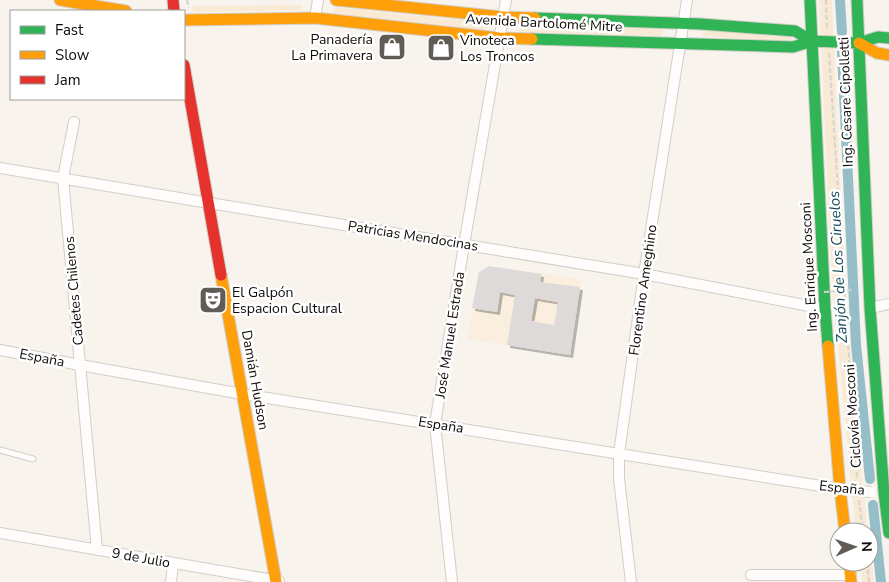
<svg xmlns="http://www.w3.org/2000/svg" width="889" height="582" font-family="'Nunito Sans',sans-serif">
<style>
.built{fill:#faefde}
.green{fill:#f9ead5}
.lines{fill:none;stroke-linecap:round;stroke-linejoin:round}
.canal{stroke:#95bec9;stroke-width:10}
.building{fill:#dedad9;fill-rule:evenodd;filter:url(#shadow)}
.lane-casing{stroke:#d2cec7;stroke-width:7}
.street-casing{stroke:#d2cec7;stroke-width:12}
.fast-casing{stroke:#d2cec7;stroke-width:13}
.slow-casing{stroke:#d2cec7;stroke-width:13}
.jam-casing{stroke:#d2cec7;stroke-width:13}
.path{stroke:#d4d3d1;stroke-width:2;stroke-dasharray:5 2.5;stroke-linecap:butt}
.lane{stroke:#fefdfc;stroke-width:5}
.street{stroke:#fefdfc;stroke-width:10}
.fast{stroke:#30b455;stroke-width:11}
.slow{stroke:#ff9f0a;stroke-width:11}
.jam{stroke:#e5322d;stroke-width:11}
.street-bridge-casing{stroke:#d2cec7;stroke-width:12;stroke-linecap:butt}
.path-bridge{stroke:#d4d3d1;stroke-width:2;stroke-dasharray:5 2.5;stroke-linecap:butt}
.street-bridge{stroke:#fefdfc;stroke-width:10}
.labels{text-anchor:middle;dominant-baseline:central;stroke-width:5;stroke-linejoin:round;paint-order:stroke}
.street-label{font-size:14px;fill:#0f0b06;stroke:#fff}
.poi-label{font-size:14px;fill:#0f0b06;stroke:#fff;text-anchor:start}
.water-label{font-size:15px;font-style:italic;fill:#154b59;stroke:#fff}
</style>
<defs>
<filter id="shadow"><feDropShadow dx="3" dy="3" stdDeviation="0" flood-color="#0004"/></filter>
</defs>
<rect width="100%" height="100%" fill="#f8f3ec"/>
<path class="built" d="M 489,266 L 581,279 L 570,355 L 467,339 L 479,272 Z"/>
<path class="green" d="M 819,0 L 832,0 C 839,178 847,355 868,532 L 856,532 L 835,315 L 831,256 Z
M 302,5 L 302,10 L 193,12 L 192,6 Z
M 335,7 L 488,23 L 486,30 L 333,14 Z
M 519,26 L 663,29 L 661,36 L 519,32 Z
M 703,30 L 792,36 L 791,42 L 702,36 Z
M 869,538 L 874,582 L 862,582 L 860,562 L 869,562 Z"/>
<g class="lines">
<path class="canal" d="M 840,0 L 842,32
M 842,52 L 856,345 L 870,479
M 873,505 L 881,582"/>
</g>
<path class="building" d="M 489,266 L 541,274 L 540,282 L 580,287 L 570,355 L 507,345 L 515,295 L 500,292 L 497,312 L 472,308 L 479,272 ZM 535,298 L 558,302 L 554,325 L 531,321 Z"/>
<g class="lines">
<defs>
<path id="lane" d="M 0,450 L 33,459"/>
<path id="street" d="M 315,18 L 318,0
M 74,122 L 63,178 L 97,550
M 0,168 L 209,203 L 644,274 L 825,309
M 870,308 L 889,304
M 0,350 L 80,365 L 242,394 L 840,489
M 0,533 L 279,581
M 751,575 L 851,575
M 171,582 L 173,564
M 452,582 L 435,424 L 464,245 L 506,0
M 631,582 L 619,479 L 619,454 L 644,274 L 687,0"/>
<path id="fast" d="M 810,0 L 825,309 L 828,346
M 857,0 L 870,308 L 884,493 L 889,533
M 535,18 L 701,24 L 795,31 L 812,41
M 532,39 L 793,47 L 812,41 L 859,43 L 878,37 L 889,38"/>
<path id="slow" d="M 60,0 L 126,11
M 336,0 L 503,17 L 535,18
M 184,20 L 315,18 L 499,38 L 532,39
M 859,43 L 877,53 L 889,55
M 221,275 L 276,582
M 828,346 L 840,489 L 845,532
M 849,562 L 851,582"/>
<path id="jam" d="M 173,0 L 174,11
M 184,65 L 221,275"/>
</defs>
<use href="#lane" class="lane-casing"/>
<use href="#street" class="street-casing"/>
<use href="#fast" class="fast-casing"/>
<use href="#slow" class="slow-casing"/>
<use href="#jam" class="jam-casing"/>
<path class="path" d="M 187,0 L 189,8
M 826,0 L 827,28
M 829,53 L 857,480
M 859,500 L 863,532
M 867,562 L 869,582"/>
<use href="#lane" class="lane"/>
<use href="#street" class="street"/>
<use href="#fast" class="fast"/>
<use href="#slow" class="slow"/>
<use href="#jam" class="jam"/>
<defs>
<path id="street-bridge" d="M 840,489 L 871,492"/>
</defs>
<use href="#street-bridge" class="street-bridge-casing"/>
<path class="path-bridge" d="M 824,292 L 853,290"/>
<use href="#street-bridge" class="street-bridge"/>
</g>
<defs>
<symbol id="shop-square" viewBox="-11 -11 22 22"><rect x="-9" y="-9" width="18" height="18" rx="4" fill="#615c56" stroke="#fff"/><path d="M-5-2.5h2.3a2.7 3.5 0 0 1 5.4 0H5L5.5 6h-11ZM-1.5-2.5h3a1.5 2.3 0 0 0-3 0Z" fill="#fff"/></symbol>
<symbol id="theatre-square" viewBox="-11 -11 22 22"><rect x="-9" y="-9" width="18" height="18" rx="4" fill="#615c56" stroke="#fff"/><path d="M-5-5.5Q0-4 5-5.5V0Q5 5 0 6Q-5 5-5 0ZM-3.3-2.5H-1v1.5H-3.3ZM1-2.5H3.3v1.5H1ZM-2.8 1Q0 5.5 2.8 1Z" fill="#fff"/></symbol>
</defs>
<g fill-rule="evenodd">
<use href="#shop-square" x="376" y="31" width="32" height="32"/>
<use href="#shop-square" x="425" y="32" width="32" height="32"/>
<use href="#theatre-square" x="197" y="284" width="32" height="32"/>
</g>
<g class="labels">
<g class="street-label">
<text transform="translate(544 23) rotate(3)">Avenida Bartolomé Mitre</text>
<text transform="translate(846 102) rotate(-92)">Ing. Cesare Cipolletti</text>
<text transform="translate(413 236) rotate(9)">Patricias Mendocinas</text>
<text transform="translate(809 267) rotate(-93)">Ing. Enrique Mosconi</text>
<text transform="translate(643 290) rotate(-82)">Florentino Ameghino</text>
<text transform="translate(74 291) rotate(-95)">Cadetes Chilenos</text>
<text transform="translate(450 335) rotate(-81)">José Manuel Estrada</text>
<text transform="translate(42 358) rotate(11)">España</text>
<text transform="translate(255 380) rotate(80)">Damián Hudson</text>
<text transform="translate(853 416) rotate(-94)">Ciclovía Mosconi</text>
<text transform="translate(441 425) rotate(9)">España</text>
<text transform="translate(842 488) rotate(6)">España</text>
<text transform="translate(141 558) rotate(10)">9 de Julio</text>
</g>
<g class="poi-label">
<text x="373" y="39" text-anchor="end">Panadería<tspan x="373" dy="16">La Primavera</tspan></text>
<text x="460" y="40">Vinoteca<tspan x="460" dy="16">Los Troncos</tspan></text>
<text x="232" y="292">El Galpón<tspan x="232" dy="16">Espacion Cultural</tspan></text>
</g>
<g class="water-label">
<text transform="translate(838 267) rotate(-93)">Zanjón de Los Ciruelos</text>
</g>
</g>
<rect x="10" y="10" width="175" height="90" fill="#ffffff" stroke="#9f9d9b"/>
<rect x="20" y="26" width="25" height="8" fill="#30b455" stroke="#9f9d9b"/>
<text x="55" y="35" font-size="15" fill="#0f0b06">Fast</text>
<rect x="20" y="51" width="25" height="8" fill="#ff9f0a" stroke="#9f9d9b"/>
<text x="55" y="60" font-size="15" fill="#0f0b06">Slow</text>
<rect x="20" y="76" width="25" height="8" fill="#e5322d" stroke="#9f9d9b"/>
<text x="55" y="85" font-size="15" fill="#0f0b06">Jam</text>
<g transform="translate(854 547) rotate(88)"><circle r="24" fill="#ffffff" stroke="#9f9d9b"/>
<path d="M0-4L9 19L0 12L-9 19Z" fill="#615c56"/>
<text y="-8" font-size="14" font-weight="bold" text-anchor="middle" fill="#0f0b06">N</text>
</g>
</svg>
